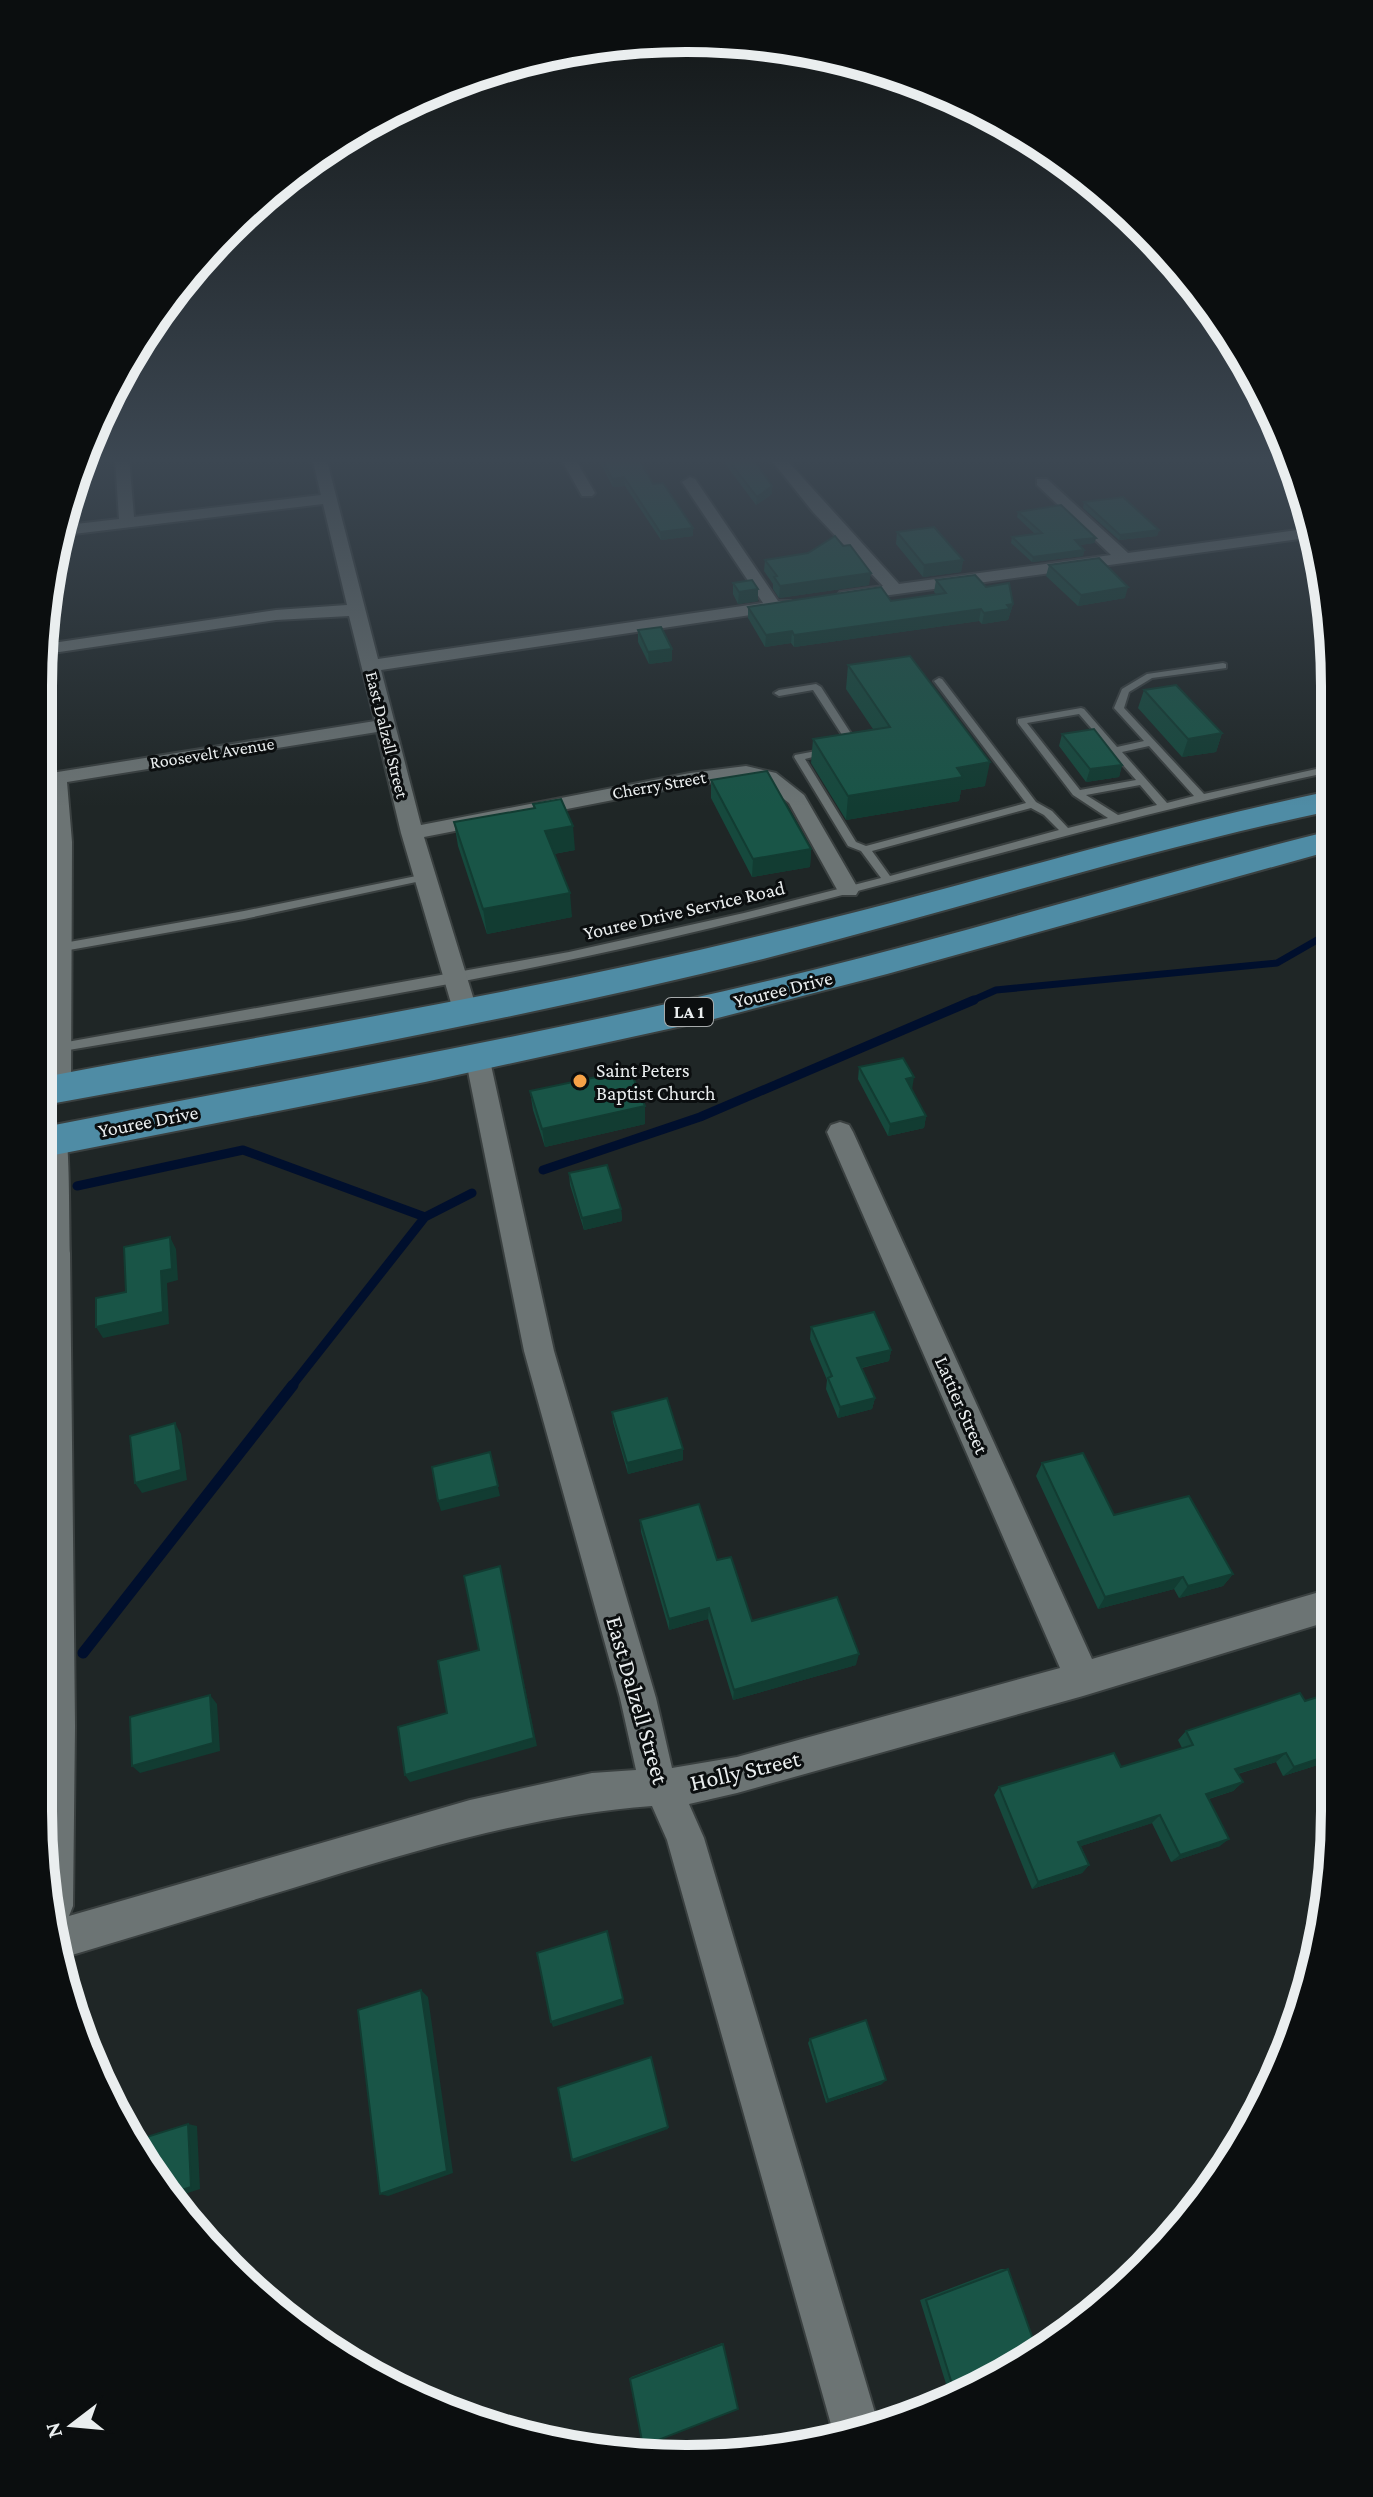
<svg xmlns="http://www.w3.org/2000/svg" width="1373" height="2497" font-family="'Crimson Pro',serif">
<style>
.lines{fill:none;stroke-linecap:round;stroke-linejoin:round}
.stream-far2{stroke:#000f2d;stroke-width:7}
.stream-far1{stroke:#000f2d;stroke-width:9}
.stream{stroke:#000f2d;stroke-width:11}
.lane-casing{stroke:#3a4040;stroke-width:4}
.street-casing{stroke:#3a4040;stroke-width:4}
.primary-casing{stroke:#3a4040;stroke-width:4}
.lane{fill:#6c7474;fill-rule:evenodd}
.street{fill:#6c7474;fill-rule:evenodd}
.primary{fill:#4f8ca5;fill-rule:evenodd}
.wall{fill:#16493d}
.shaded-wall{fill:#123c32}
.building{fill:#195547;stroke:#123c32;stroke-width:2}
.poi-dot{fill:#f6a247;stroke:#0b0e0f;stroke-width:3}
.labels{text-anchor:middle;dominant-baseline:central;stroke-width:6;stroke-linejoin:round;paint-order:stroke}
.far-street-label{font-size:18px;fill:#eaeeef;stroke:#0b0e0f}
.shield{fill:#0b0e0f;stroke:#a7abac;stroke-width:2}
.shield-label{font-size:18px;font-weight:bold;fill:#eaeeef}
.street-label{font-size:20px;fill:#eaeeef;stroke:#0b0e0f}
.poi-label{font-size:20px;fill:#eaeeef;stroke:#0b0e0f;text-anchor:start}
.near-street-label{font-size:24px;fill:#eaeeef;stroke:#0b0e0f}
.rim{fill:none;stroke:#eaeeef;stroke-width:10}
</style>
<rect width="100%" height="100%" fill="#1f2626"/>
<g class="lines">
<path class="stream-far2" d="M 969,1002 L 996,990 L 1277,963 L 1331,932"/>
<path class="stream-far1" d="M 543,1170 L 700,1117 L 974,1000
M 77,1186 L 243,1150 L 425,1217
M 291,1387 L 425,1217 L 472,1193"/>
<path class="stream" d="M 83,1653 L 293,1385"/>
<defs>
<path id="lane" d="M 1223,663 L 1226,664 L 1226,668 L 1152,678 L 1129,692 L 1124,708 L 1204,794 L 1330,766 L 1330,772 C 1104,820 884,889 660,940 C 455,987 246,1020 39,1055 L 39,1047 L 569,952 L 744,913 L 881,878 L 861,851 L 848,846 L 794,757 L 795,755 L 832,748 L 832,752 L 805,759 L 856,842 L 866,846 L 1026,803 L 934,681 L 939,678 L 942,679 L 1036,802 L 1052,811 L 1068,828 L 1108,818 L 1073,795 L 1018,723 L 1018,719 L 1081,708 L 1084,709 L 1117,747 L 1144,741 L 1114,708 L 1122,689 L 1147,674 ZM 1079,714 L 1136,780 L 1080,790 L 1027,723 ZM 1149,746 L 1194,796 L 1167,803 L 1122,752 ZM 1140,785 L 1157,805 L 1118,815 L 1086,795 ZM 1031,808 L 1044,815 L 1059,830 L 890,876 L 872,851 Z
M 816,684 L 821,687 L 859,746 L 857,748 L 847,748 L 845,746 L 848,744 L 813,690 L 779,696 L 774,693 L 779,690 Z
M 426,874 L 430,875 L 430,879 L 244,919 L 58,952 L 52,948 L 58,944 L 244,911 Z"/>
<path id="street" d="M 115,457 L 129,457 L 134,517 L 321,495 L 312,457 L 326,457 L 378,659 L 763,603 L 682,482 L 690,477 L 695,479 L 778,601 L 791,601 L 794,605 L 791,609 L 381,670 L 421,825 L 690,773 L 746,766 L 776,773 L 804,795 L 859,890 L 856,895 L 840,895 L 789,803 L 762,782 L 746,778 L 690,785 L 424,837 L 477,1010 L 473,1016 L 457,1016 L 453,1010 L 401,833 L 377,732 L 67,782 L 72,842 L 71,1088 L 67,1094 L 58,1097 L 49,1094 L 45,1088 L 50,842 L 47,786 L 39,787 L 39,775 L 375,721 L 349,616 L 276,620 L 39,655 L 39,645 L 276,610 L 347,605 L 323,504 L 57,536 L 59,526 L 119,519 Z
M 560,457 L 574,457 L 595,493 L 592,496 L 582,496 Z
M 769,457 L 784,457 L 899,584 L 1111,555 L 1037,485 L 1037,479 L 1047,479 L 1128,553 L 1312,528 L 1314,537 L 846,601 L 837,596 L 840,592 L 883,586 L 813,512 Z
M 477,1047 L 486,1050 L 489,1056 L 554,1351 L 656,1698 L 672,1768 L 737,1757 L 1060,1668 L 827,1132 L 831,1125 L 840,1122 L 849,1125 L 853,1132 L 1092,1659 L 1333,1588 L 1333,1620 L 1083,1696 L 737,1793 L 689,1804 L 704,1838 L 878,2423 L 834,2433 L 832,2428 L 667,1840 L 652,1806 C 539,1814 427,1847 319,1880 C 234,1906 148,1932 62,1958 L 38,1810 L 42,1253 C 41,1224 34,1156 47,1132 L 56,1129 L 65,1132 C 70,1140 69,1234 70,1253 L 75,1726 L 73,1906 L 69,1916 L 470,1800 L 592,1773 L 636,1770 L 620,1698 L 524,1351 L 465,1056 L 468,1050 Z"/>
<path id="primary" d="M 1330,791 L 1330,811 C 1139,851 953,911 763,959 C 524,1018 281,1062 39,1106 L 39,1078 C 281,1032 524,993 763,935 C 953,890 1139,831 1330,791 Z
M 1330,831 L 1330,851 L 887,974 L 714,1019 L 425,1082 L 39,1158 L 39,1128 C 296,1078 555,1033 809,971 C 984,928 1155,874 1330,831 Z"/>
</defs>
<use href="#lane" class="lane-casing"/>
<use href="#street" class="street-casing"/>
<use href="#primary" class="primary-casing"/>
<use href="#lane" class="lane"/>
<use href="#street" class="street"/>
<use href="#primary" class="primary"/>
</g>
<path class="wall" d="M 597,457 L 638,457 L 653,484 L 693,528 L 693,536 L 661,540 L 625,486 L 613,487 Z
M 720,457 L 752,457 L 772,486 L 772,494 L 756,505 Z
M 1084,502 L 1159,530 L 1157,536 L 1119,540 L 1083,508 Z
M 1018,512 L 1096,538 L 1094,543 L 1080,545 L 1084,550 L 1083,556 L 1032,562 L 1011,543 L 1012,537 L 1035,534 L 1017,517 Z
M 897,532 L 963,560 L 961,572 L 923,577 L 896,544 Z
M 765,560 L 869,585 L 779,598 L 773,589 L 773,584 L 764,571 Z
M 1049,565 L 1125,598 L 1078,606 L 1046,576 Z
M 936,580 L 986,587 L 1013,604 L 1008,620 L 982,624 L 979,621 L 794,647 L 791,643 L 765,647 L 748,618 L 748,607 L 891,601 L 936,594 L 934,592 Z
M 733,583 L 758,589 L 758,601 L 738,604 L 733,594 Z
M 638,630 L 672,661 L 649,664 L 638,642 Z
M 848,665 L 985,786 L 961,790 L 959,801 L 846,820 L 811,763 L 813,739 L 873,729 L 846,689 Z
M 1144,690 L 1222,733 L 1216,752 L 1182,757 L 1138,708 Z
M 1062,734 L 1122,765 L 1119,777 L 1086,782 L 1059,746 Z
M 711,780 L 811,849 L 810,867 L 752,877 L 711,798 Z
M 533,804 L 575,850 L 554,854 L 572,917 L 487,934 L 458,846 L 454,822 L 534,808 Z
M 859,1067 L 912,1090 L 926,1116 L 924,1128 L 888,1136 L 858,1079 Z
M 530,1091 L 645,1124 L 545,1147 L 533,1110 Z
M 569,1173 L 621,1209 L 622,1221 L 584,1230 L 570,1185 Z
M 811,1327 L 891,1350 L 889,1361 L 862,1368 L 875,1398 L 872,1409 L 838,1418 L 826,1389 L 827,1380 L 810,1339 Z
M 612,1412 L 683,1449 L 683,1460 L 628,1474 L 613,1422 Z
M 1042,1463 L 1114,1515 L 1233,1574 L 1223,1586 L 1179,1598 L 1174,1589 L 1098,1609 L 1036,1476 Z
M 640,1520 L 717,1560 L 752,1621 L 856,1665 L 733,1700 L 708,1619 L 669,1630 L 641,1532 Z
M 1186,1731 L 1332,1748 L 1333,1755 L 1324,1763 L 1283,1776 L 1276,1762 L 1238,1774 L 1243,1782 L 1233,1791 L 1209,1799 L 1220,1846 L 1171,1862 L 1152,1823 L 1081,1846 L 1089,1865 L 1082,1873 L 1032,1889 L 994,1795 L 999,1787 L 1121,1767 L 1182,1748 L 1178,1740 Z
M 810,2039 L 882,2084 L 826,2103 L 808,2043 Z
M 1001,2269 L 1008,2269 L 1026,2353 L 951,2400 L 920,2300 Z
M 722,2343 L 738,2409 L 630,2379 L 631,2377 Z"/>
<path class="shaded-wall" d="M 624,477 L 625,486 L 613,487 L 612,479 Z
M 772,486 L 772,494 L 756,505 L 757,497 Z
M 693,528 L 693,536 L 661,540 L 660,532 Z
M 1159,530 L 1157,536 L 1119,540 L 1120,535 Z
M 1096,538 L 1094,543 L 1073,546 L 1075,540 Z
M 1084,550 L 1083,556 L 1032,562 L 1033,557 Z
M 963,560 L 961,572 L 923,577 L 924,565 Z
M 871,573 L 869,585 L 779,598 L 780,586 Z
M 1128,587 L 1125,598 L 1078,606 L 1081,595 Z
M 758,589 L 758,601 L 738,604 L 739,592 Z
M 1013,604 L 1008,620 L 982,624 L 984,613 Z
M 981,609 L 979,621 L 794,647 L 794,635 Z
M 792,631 L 791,643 L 765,647 L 766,635 Z
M 672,649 L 672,661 L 649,664 L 648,652 Z
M 1222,733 L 1216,752 L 1182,757 L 1188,739 Z
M 990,762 L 985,786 L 961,790 L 959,801 L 846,820 L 848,796 L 957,768 Z
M 1122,765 L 1119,777 L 1086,782 L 1090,769 Z
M 573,826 L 575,850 L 547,855 L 545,831 Z
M 811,849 L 810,867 L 752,877 L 753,859 Z
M 570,893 L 572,917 L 487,934 L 483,909 Z
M 914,1077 L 912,1090 L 906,1079 Z
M 645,1106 L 645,1124 L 545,1147 L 542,1129 Z
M 926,1116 L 924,1128 L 888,1136 L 890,1124 Z
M 621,1209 L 622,1221 L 584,1230 L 582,1218 Z
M 170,1237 L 176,1249 L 178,1280 L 167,1283 L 169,1324 L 103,1338 L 96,1327 L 161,1271 Z
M 891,1350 L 889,1361 L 855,1369 L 857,1358 Z
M 875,1398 L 872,1409 L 838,1418 L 840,1407 Z
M 175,1423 L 181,1434 L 187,1480 L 142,1493 L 135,1483 Z
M 683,1449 L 683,1460 L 628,1474 L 627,1463 Z
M 490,1452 L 500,1496 L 441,1511 L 438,1501 Z
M 500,1566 L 537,1746 L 410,1782 L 405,1775 L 534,1738 Z
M 1233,1574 L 1223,1586 L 1179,1598 L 1188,1586 Z
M 1183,1577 L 1174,1589 L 1098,1609 L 1105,1597 Z
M 709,1608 L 708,1619 L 669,1630 L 669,1619 Z
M 859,1654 L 856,1665 L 733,1700 L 734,1690 Z
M 210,1695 L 217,1704 L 220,1751 L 140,1773 L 132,1766 Z
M 1286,1753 L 1276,1762 L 1226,1777 L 1235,1769 Z
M 1333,1754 L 1324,1763 L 1283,1776 L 1294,1767 Z
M 1243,1782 L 1233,1791 L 1198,1802 L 1206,1794 Z
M 1160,1815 L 1152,1823 L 1072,1849 L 1078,1842 Z
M 1229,1839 L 1220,1846 L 1171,1862 L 1180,1855 Z
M 1089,1865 L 1082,1873 L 1032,1889 L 1038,1882 Z
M 421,1990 L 428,1997 L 453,2173 L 388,2196 L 380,2194 Z
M 623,1999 L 624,2004 L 553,2027 L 551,2022 Z
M 886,2080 L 882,2084 L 826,2103 L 828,2100 Z
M 188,2124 L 197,2126 L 200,2189 L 169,2199 L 167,2195 Z
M 668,2127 L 668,2129 L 574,2162 L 572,2160 Z"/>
<path class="building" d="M 601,457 L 638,457 L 653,484 L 663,483 L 693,528 L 660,532 L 624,477 L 612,479 Z
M 726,457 L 752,457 L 772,486 L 757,497 Z
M 1123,497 L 1159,530 L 1120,535 L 1084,502 Z
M 1061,505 L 1096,538 L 1075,540 L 1084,550 L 1033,557 L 1012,537 L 1042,533 L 1018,512 Z
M 934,527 L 963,560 L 924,565 L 897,532 Z
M 835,536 L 843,546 L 850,545 L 871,573 L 780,586 L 774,577 L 777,576 L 765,560 L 808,553 Z
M 1099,558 L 1128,587 L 1081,595 L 1049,565 Z
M 975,575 L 986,587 L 1009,583 L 1013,604 L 1007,605 L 1010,609 L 984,613 L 981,609 L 794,635 L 792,631 L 766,635 L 748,607 L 881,587 L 891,601 L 946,593 L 936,580 Z
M 752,580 L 758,589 L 739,592 L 733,583 Z
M 661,627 L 672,649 L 648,652 L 638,630 Z
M 910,656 L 990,762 L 957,768 L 963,777 L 848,796 L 813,739 L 890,727 L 848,665 Z
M 1176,685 L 1222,733 L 1188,739 L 1144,690 Z
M 1094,729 L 1122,765 L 1090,769 L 1062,734 Z
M 767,771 L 811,849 L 753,859 L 711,780 Z
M 561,799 L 573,826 L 545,831 L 570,893 L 483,909 L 454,822 L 535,808 L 533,804 Z
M 903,1058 L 914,1077 L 906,1079 L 926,1116 L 890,1124 L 859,1067 Z
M 630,1070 L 645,1106 L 542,1129 L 530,1091 Z
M 607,1165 L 621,1209 L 582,1218 L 569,1173 Z
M 170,1237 L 172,1269 L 161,1271 L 163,1312 L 96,1327 L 96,1298 L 126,1292 L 124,1247 Z
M 874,1312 L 891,1350 L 857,1358 L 875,1398 L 840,1407 L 828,1378 L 832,1376 L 811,1327 Z
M 667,1398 L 683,1449 L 627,1463 L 612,1412 Z
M 175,1423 L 181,1470 L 135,1483 L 130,1436 Z
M 490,1452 L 498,1486 L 438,1501 L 432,1467 Z
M 1083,1453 L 1114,1515 L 1189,1496 L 1233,1574 L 1188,1586 L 1183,1577 L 1105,1597 L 1042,1463 Z
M 699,1504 L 717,1560 L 731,1557 L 752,1621 L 837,1597 L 859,1654 L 734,1690 L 709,1608 L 669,1619 L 640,1520 Z
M 500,1566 L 534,1738 L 405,1775 L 398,1727 L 447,1713 L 438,1661 L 479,1650 L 464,1576 Z
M 1333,1692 L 1333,1743 L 1329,1744 L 1333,1751 L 1333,1754 L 1294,1767 L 1286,1753 L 1235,1769 L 1243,1782 L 1206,1794 L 1229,1839 L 1180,1855 L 1160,1815 L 1078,1842 L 1089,1865 L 1038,1882 L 999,1787 L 1114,1753 L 1121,1767 L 1193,1745 L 1186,1731 L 1300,1693 L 1305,1701 Z
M 210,1695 L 213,1743 L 132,1766 L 130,1717 Z
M 607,1931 L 623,1999 L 551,2022 L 537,1953 Z
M 421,1990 L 447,2171 L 380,2194 L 358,2010 Z
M 866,2020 L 886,2080 L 828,2100 L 810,2039 Z
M 651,2057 L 668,2127 L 572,2160 L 558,2088 Z
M 188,2124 L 191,2187 L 167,2195 L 137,2140 Z
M 1008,2269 L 1034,2342 L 1024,2346 L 1026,2353 L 956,2397 L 926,2300 Z
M 723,2344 L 738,2409 L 643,2446 L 630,2379 Z"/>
<linearGradient id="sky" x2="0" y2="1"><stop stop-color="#111515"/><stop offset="0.57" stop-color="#3c4752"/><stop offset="1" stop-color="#3c4752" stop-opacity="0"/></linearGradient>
<rect width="1373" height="807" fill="url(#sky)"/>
<circle class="poi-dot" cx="580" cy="1081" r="8"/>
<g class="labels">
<g class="far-street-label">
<text transform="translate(387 735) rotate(76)">East Dalzell Street</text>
<text transform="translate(212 753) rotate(-9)">Roosevelt Avenue</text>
<text transform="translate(659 785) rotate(-10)">Cherry Street</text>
</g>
<rect class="shield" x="665" y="998" width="48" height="28" rx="6"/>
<g class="shield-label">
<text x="689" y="1012">LA 1</text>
</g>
<g class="street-label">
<text transform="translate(684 910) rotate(-13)">Youree Drive Service Road</text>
<text transform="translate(783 989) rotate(-14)">Youree Drive</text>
<text transform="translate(148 1121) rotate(-11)">Youree Drive</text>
<text transform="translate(962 1405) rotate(66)">Lattier Street</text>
</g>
<g class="poi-label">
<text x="596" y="1070">Saint Peters<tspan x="596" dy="23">Baptist Church</tspan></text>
</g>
<g class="near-street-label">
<text transform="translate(638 1700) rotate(74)">East Dalzell Street</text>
<text transform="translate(745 1770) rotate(-13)">Holly Street</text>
</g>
</g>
<path d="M0 0H1373V2497H0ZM686 52H687A634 634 0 0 1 1321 686V1811A634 634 0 0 1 687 2445H686A634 634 0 0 1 52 1811V686A634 634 0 0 1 686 52Z" fill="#0b0e0f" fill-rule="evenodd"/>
<path class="rim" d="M686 52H687A634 634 0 0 1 1321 686V1811A634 634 0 0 1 687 2445H686A634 634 0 0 1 52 1811V686A634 634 0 0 1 686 52Z"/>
<g transform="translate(72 2425) rotate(254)" stroke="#0b0e0f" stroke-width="6" paint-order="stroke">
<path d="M0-6L14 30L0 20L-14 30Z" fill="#eaeeef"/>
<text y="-12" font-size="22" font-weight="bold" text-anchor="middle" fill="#eaeeef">N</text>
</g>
</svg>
